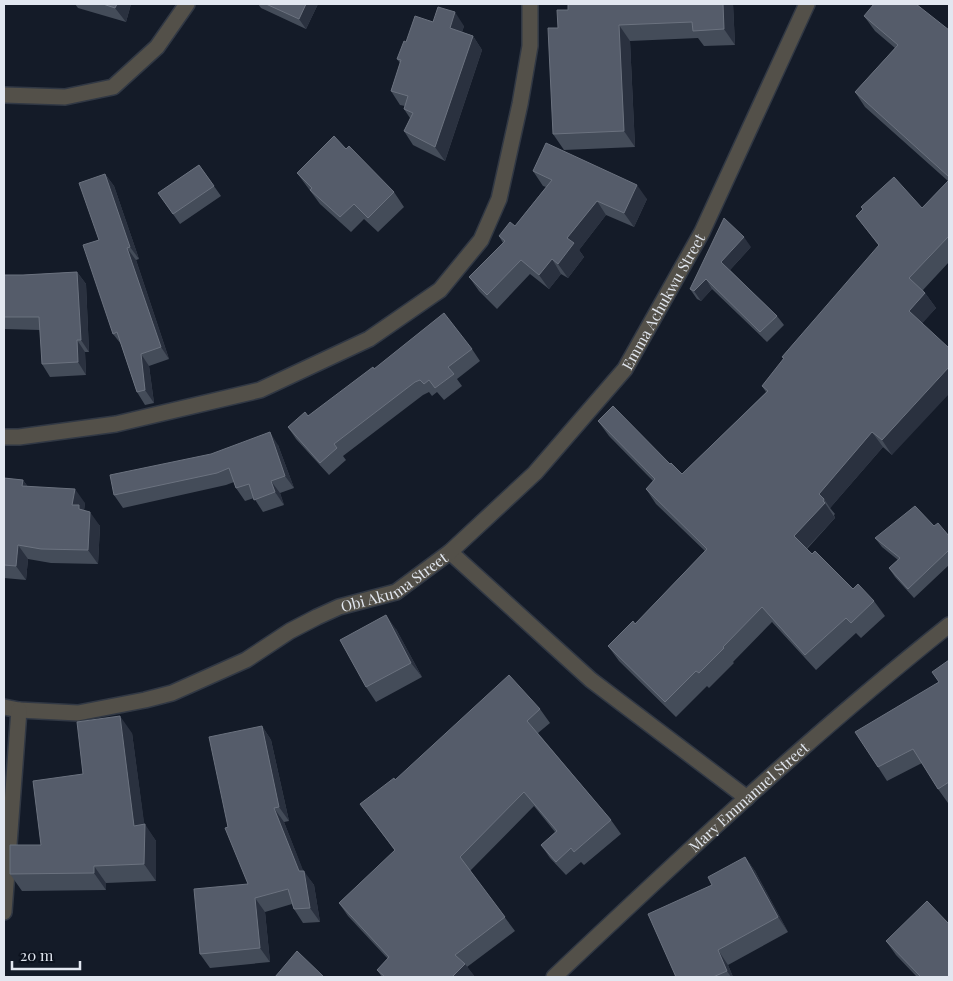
<svg xmlns="http://www.w3.org/2000/svg" width="953" height="981" font-family="'Playfair Display',serif">
<style>
.lines{fill:none;stroke-linecap:round;stroke-linejoin:round}
.minor-casing{stroke:#313844;stroke-width:18}
.tertiary-casing{stroke:#313844;stroke-width:18}
.minor{stroke:#535049;stroke-width:15}
.tertiary{stroke:#535049;stroke-width:15}
.wall{fill:#444c59}
.shaded-wall{fill:#2a313f}
.building{fill:#555c6a;stroke:#6b727f}
.labels{text-anchor:middle;dominant-baseline:central;stroke-width:5;stroke-linejoin:round;paint-order:stroke}
.street-label{font-size:15px;fill:#e2e7f0;stroke:#0c121e}
</style>
<rect width="100%" height="100%" fill="#141b28"/>
<g class="lines">
<defs>
<g id="minor">
<path d="M 4,95 L 65,97 L 113,87 L 157,47 L 187,4"/>
<path d="M 4,437 L 19,437 L 116,424 L 260,390 L 369,339 L 440,290 L 481,240 L 499,199 L 520,104 L 530,46 L 530,4"/>
<path d="M 450,552 L 591,680 L 747,798"/>
<path id="s1" d="M 4,707 L 19,710 L 78,713 L 145,700 L 172,693 L 246,660 L 290,631 L 317,617 L 339,607 L 396,592 L 450,552 L 535,473 L 625,369 L 702,232 L 807,4"/>
<path d="M 4,912 L 19,710"/>
</g>
<g id="tertiary">
<path id="s2" d="M 554,977 C 682,856 811,735 949,625"/>
</g>
</defs>
<use href="#minor" class="minor-casing"/>
<use href="#tertiary" class="tertiary-casing"/>
<use href="#minor" class="minor"/>
<use href="#tertiary" class="tertiary"/>
</g>
<path class="wall" d="M 75,4 L 131,4 L 126,22 L 78,8 Z
M 258,4 L 318,4 L 306,29 L 261,8 Z
M 568,4 L 733,4 L 735,45 L 704,46 L 698,38 L 630,41 L 635,147 L 564,150 L 553,134 L 558,28 L 568,10 Z
M 864,16 L 949,30 L 949,262 L 923,290 L 925,293 L 936,308 L 922,323 L 892,455 L 883,447 L 830,508 L 835,514 L 834,515 L 835,518 L 807,549 L 853,589 L 874,601 L 885,616 L 861,638 L 856,633 L 816,670 L 772,622 L 733,662 L 734,663 L 709,688 L 707,686 L 676,717 L 619,661 L 608,646 L 635,624 L 705,551 L 656,504 L 646,489 L 653,481 L 609,436 L 598,421 L 670,464 L 682,474 L 766,392 L 762,386 L 784,359 L 782,357 L 879,246 L 856,216 L 922,208 L 948,181 L 865,107 L 855,92 L 895,48 L 875,31 Z
M 433,22 L 464,26 L 462,32 L 473,36 L 482,50 L 445,161 L 413,145 L 404,131 L 410,118 L 404,109 L 405,106 L 400,105 L 391,91 L 400,63 L 397,59 L 406,42 Z
M 346,149 L 394,192 L 404,207 L 378,232 L 364,219 L 351,232 L 320,204 L 297,173 Z
M 199,165 L 221,196 L 180,224 L 158,193 Z
M 533,171 L 647,199 L 634,227 L 606,215 L 579,250 L 584,257 L 568,278 L 561,274 L 549,289 L 530,274 L 497,309 L 479,291 L 469,277 L 503,243 L 499,236 L 515,226 L 546,187 L 543,186 Z
M 105,174 L 114,186 L 139,259 L 136,260 L 169,359 L 149,366 L 154,403 L 145,405 L 137,392 L 121,344 L 113,334 L 99,240 Z
M 751,247 L 730,270 L 777,316 L 784,325 L 767,342 L 712,289 L 701,301 L 697,299 L 690,289 Z
M 77,272 L 86,284 L 89,352 L 85,352 L 86,375 L 50,377 L 42,364 L 40,330 L 4,329 L 4,275 L 23,275 Z
M 472,349 L 480,361 L 457,379 L 462,386 L 444,400 L 437,392 L 432,396 L 429,392 L 423,395 L 343,456 L 346,460 L 329,475 L 296,439 L 288,427 L 308,416 L 374,369 Z
M 278,445 L 294,488 L 280,493 L 284,505 L 263,512 L 254,498 L 245,501 L 236,488 L 234,482 L 226,485 L 123,508 L 114,495 Z
M 4,478 L 23,480 L 28,487 L 85,503 L 84,510 L 100,526 L 98,564 L 51,563 L 28,559 L 26,580 L 4,578 Z
M 934,526 L 949,536 L 949,565 L 914,598 L 895,577 L 889,568 L 898,560 L 882,547 L 875,538 Z
M 396,629 L 422,677 L 376,702 L 366,687 Z
M 949,660 L 949,802 L 948,803 L 938,789 L 922,763 L 887,781 L 878,767 L 939,682 Z
M 540,709 L 550,723 L 538,733 L 611,820 L 621,834 L 584,865 L 581,862 L 566,875 L 550,858 L 541,845 L 555,832 L 534,806 L 470,871 L 515,931 L 467,967 L 475,977 L 382,977 L 377,970 L 388,959 L 348,916 L 339,903 L 395,851 L 360,804 L 395,780 Z
M 262,726 L 271,740 L 289,821 L 284,822 L 303,871 L 314,885 L 320,922 L 303,923 L 294,909 L 292,904 L 265,912 L 270,962 L 210,968 L 200,954 L 248,884 L 228,827 Z
M 132,733 L 144,824 L 156,841 L 156,881 L 106,883 L 106,890 L 22,891 L 10,874 L 41,845 L 83,774 Z
M 745,857 L 755,871 L 788,932 L 728,965 L 733,977 L 676,977 L 712,885 Z
M 886,941 L 949,977 L 917,977 L 896,955 Z"/>
<path class="shaded-wall" d="M 117,4 L 131,4 L 126,22 L 115,8 Z
M 306,4 L 318,4 L 306,29 L 299,19 Z
M 723,4 L 733,4 L 735,45 L 724,29 Z
M 455,12 L 464,26 L 459,42 L 450,28 Z
M 619,25 L 630,41 L 635,147 L 624,131 Z
M 473,36 L 482,50 L 445,161 L 435,147 Z
M 105,174 L 114,186 L 139,259 L 130,247 Z
M 637,185 L 647,199 L 634,227 L 624,213 Z
M 597,201 L 606,215 L 579,250 L 584,257 L 568,278 L 558,264 L 567,238 Z
M 744,237 L 751,247 L 728,272 L 721,262 Z
M 127,248 L 136,260 L 169,359 L 161,347 Z
M 552,259 L 561,274 L 549,289 L 539,275 Z
M 77,272 L 86,284 L 89,352 L 81,340 Z
M 706,279 L 712,289 L 701,301 L 694,291 Z
M 925,293 L 936,308 L 920,326 L 909,311 Z
M 77,340 L 85,352 L 86,375 L 78,362 Z
M 141,354 L 149,366 L 154,403 L 145,390 Z
M 949,367 L 949,394 L 892,455 L 882,440 Z
M 270,432 L 278,445 L 294,488 L 285,476 Z
M 872,432 L 883,447 L 830,508 L 824,499 L 819,494 Z
M 23,480 L 33,494 L 22,486 Z
M 271,481 L 280,493 L 284,505 L 275,492 Z
M 75,489 L 85,503 L 84,512 L 72,505 Z
M 825,503 L 835,518 L 804,551 L 794,536 Z
M 90,512 L 100,526 L 98,564 L 88,550 Z
M 18,545 L 28,559 L 26,580 L 16,566 Z
M 386,615 L 396,629 L 422,677 L 411,663 Z
M 120,716 L 132,733 L 145,829 L 145,824 L 156,841 L 156,881 L 144,864 L 134,826 Z
M 262,726 L 271,740 L 289,821 L 279,807 Z
M 274,808 L 284,822 L 305,875 L 304,871 L 314,885 L 320,922 L 310,908 L 299,871 Z
M 745,857 L 755,871 L 788,932 L 778,917 Z
M 94,866 L 106,883 L 106,890 L 94,873 Z
M 255,898 L 265,912 L 270,962 L 260,948 Z
M 718,950 L 728,965 L 733,977 L 731,977 L 727,971 Z
M 465,964 L 475,977 L 452,977 Z"/>
<path class="building" d="M 103,4 L 117,4 L 115,8 Z
M 266,4 L 306,4 L 299,19 Z
M 568,4 L 723,4 L 724,29 L 693,31 L 692,22 L 619,25 L 624,131 L 553,134 L 548,28 L 558,28 L 557,10 L 568,10 Z
M 874,4 L 916,4 L 949,30 L 949,177 L 855,92 L 898,45 L 864,16 Z
M 438,7 L 455,12 L 450,28 L 473,36 L 435,147 L 404,131 L 413,113 L 404,109 L 408,96 L 391,91 L 401,60 L 397,59 L 404,41 L 406,42 L 415,16 L 433,22 Z
M 334,136 L 346,149 L 349,146 L 394,192 L 368,218 L 354,204 L 340,217 L 310,190 L 312,188 L 297,173 Z
M 546,143 L 637,185 L 624,213 L 597,201 L 567,238 L 574,243 L 558,264 L 552,259 L 539,275 L 521,260 L 487,295 L 469,277 L 505,241 L 499,236 L 510,222 L 515,226 L 552,180 L 533,171 Z
M 199,165 L 214,186 L 173,214 L 158,193 Z
M 105,174 L 130,247 L 127,248 L 161,347 L 141,354 L 145,390 L 137,392 L 117,332 L 113,334 L 83,245 L 99,240 L 79,183 Z
M 894,177 L 922,208 L 949,180 L 949,236 L 909,278 L 925,293 L 909,311 L 949,348 L 949,367 L 882,440 L 872,432 L 819,494 L 824,499 L 823,501 L 825,503 L 794,536 L 812,554 L 815,551 L 853,589 L 858,584 L 874,601 L 851,623 L 846,618 L 805,655 L 762,607 L 723,647 L 724,648 L 699,673 L 696,671 L 665,702 L 608,646 L 633,621 L 635,624 L 707,549 L 646,489 L 655,479 L 598,421 L 613,406 L 670,464 L 671,463 L 682,474 L 768,391 L 762,386 L 784,358 L 782,357 L 879,245 L 856,216 L 863,209 L 861,207 Z
M 724,218 L 744,237 L 721,262 L 777,316 L 760,332 L 706,279 L 694,291 L 690,289 Z
M 77,272 L 81,340 L 77,340 L 78,362 L 42,364 L 39,317 L 4,317 L 4,275 L 23,275 Z
M 444,313 L 472,349 L 448,367 L 454,374 L 435,388 L 429,380 L 424,384 L 420,380 L 415,382 L 334,444 L 337,448 L 320,463 L 288,427 L 305,412 L 308,416 L 373,367 L 374,369 Z
M 270,432 L 285,476 L 271,481 L 275,492 L 254,500 L 249,484 L 236,488 L 229,468 L 217,473 L 114,495 L 110,475 L 211,454 Z
M 4,478 L 23,480 L 22,486 L 75,489 L 72,505 L 79,505 L 79,509 L 90,512 L 88,550 L 41,549 L 18,545 L 16,566 L 4,565 Z
M 915,506 L 934,526 L 938,523 L 949,536 L 949,550 L 908,589 L 889,568 L 900,558 L 875,538 Z
M 386,615 L 411,663 L 366,687 L 340,640 Z
M 949,660 L 949,782 L 938,789 L 913,749 L 878,767 L 855,732 L 939,682 L 932,672 Z
M 509,675 L 540,709 L 527,721 L 611,820 L 574,852 L 571,848 L 556,862 L 541,845 L 557,831 L 524,792 L 460,857 L 505,917 L 455,955 L 465,964 L 452,977 L 385,977 L 377,970 L 389,957 L 339,903 L 395,850 L 360,804 L 394,778 L 395,780 Z
M 120,716 L 134,826 L 145,824 L 144,864 L 94,866 L 94,873 L 10,874 L 10,845 L 41,845 L 33,781 L 83,774 L 77,722 Z
M 262,726 L 279,807 L 274,808 L 299,871 L 304,871 L 310,908 L 294,909 L 288,889 L 255,898 L 260,948 L 200,954 L 194,889 L 248,884 L 225,828 L 228,827 L 209,737 Z
M 745,857 L 778,917 L 718,950 L 727,971 L 713,977 L 676,977 L 648,914 L 712,885 L 708,877 Z
M 927,901 L 949,924 L 949,977 L 921,977 L 886,941 Z
M 297,951 L 324,977 L 275,977 Z"/>
<g class="labels">
<g class="street-label">
<text stroke="none"><textPath href="#s1" startOffset="816">Emma Achukwu Street</textPath></text>
<text stroke="none"><textPath href="#s1" startOffset="420">Obi Akuma Street</textPath></text>
<text stroke="none"><textPath href="#s2" startOffset="265">Mary Emmanuel Street</textPath></text>
</g>
</g>
<rect width="953" height="981" fill="none" stroke="#e2e7f0" stroke-width="10"/>
<path d="M12 961v8h68v-8" fill="none" stroke="#e2e7f0" stroke-width="2.5"/>
<text x="20" y="961" font-size="15" fill="#e2e7f0" stroke="#0c121e" stroke-width="4" paint-order="stroke">20 m</text>
</svg>
